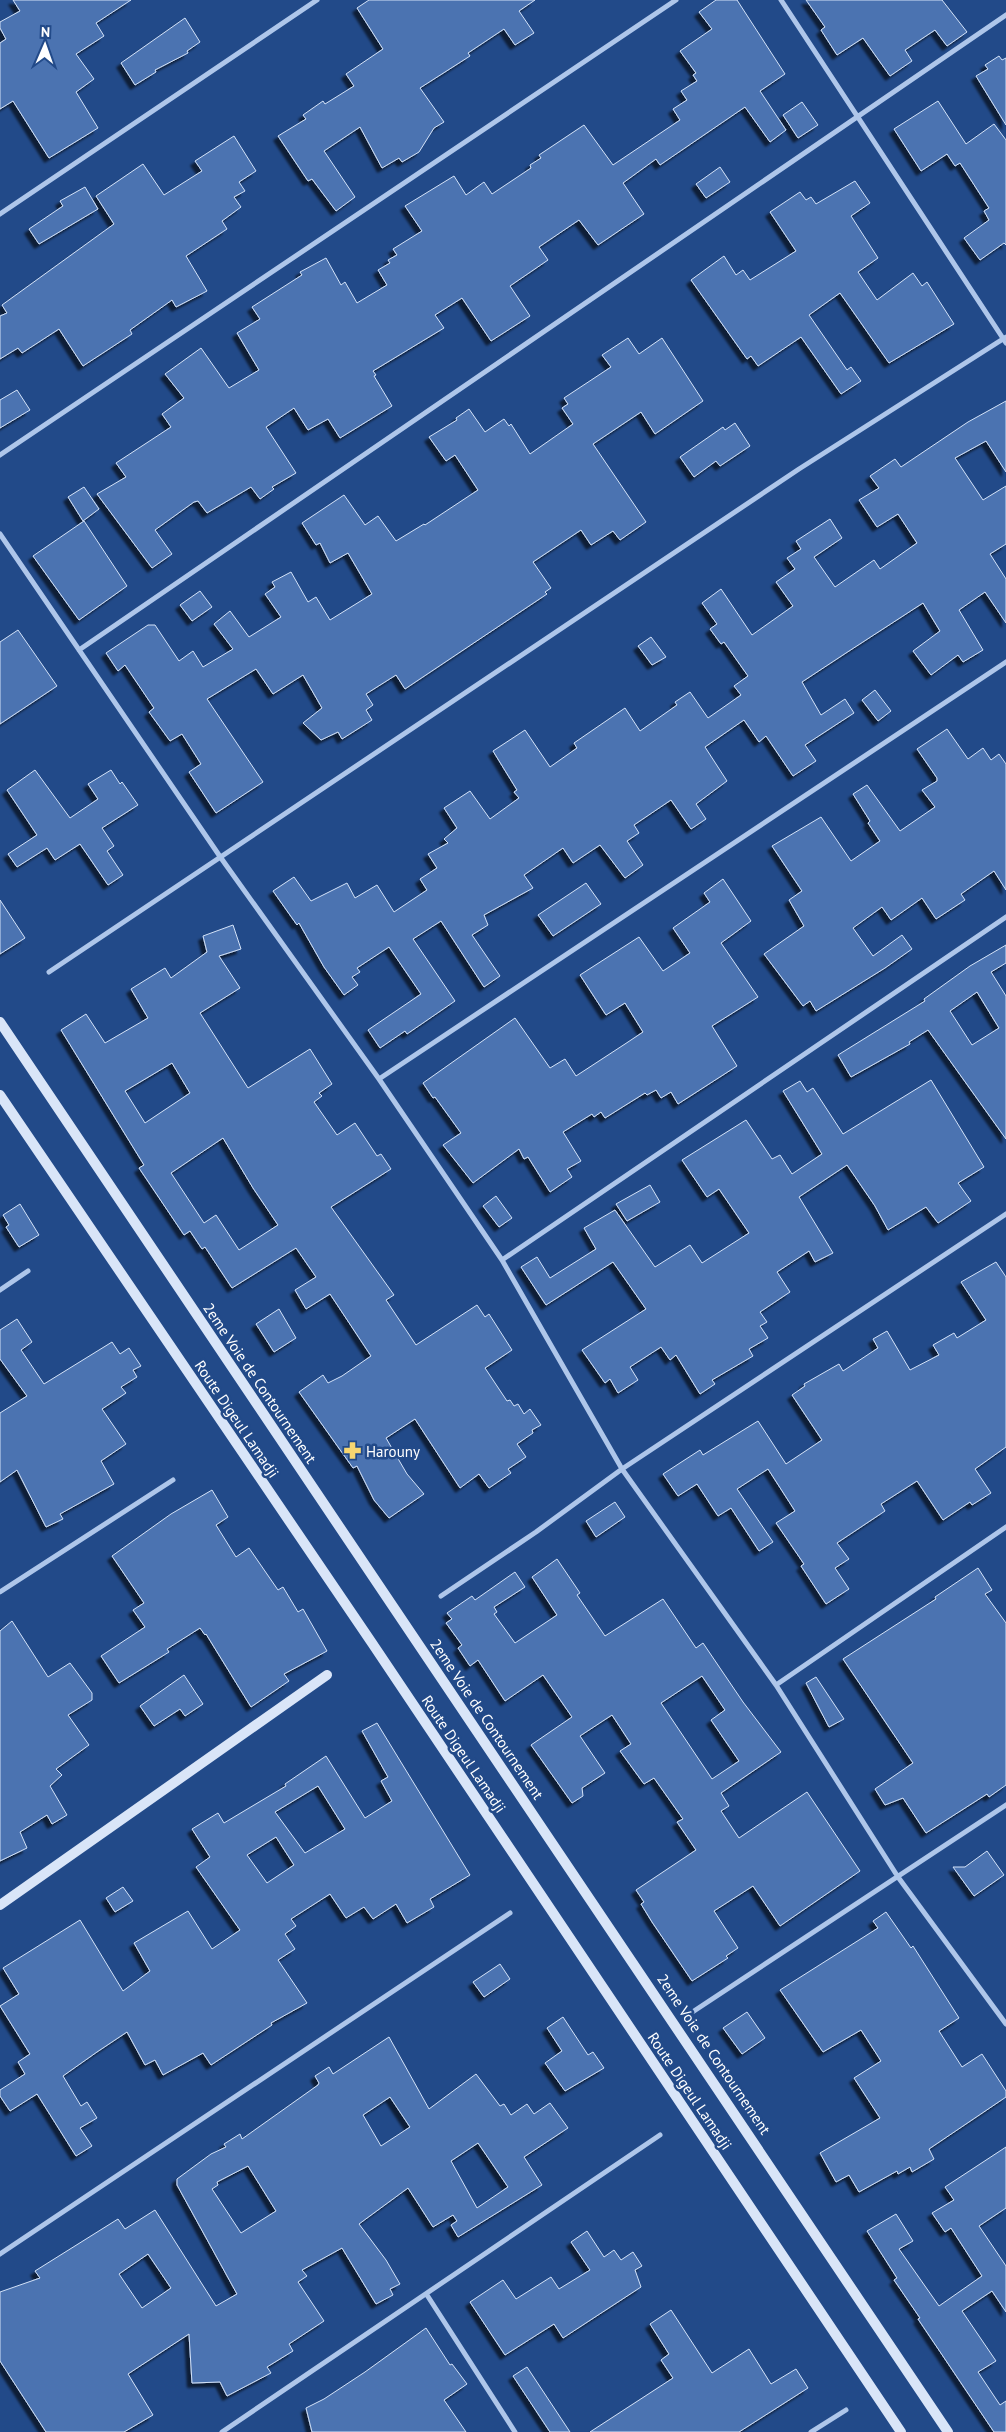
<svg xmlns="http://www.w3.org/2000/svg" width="1006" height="2432" font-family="'PT Sans',sans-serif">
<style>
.building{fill:#4b73b1;stroke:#d3e2f8;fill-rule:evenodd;filter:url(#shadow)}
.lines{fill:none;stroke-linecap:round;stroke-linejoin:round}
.street{stroke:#aec6ea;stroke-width:5}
.secondary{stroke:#d9e5f8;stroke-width:10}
.labels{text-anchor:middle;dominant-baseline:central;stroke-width:5;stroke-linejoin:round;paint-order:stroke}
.street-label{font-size:15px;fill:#fff;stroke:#224a89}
.poi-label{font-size:15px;fill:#fff;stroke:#224a89;text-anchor:start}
</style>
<defs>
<filter id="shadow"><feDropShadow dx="-4.5" dy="4.5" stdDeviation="1" flood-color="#0009"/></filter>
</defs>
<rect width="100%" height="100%" fill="#224a89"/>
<path class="building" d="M 13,0 L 131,0 L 96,23 L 104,36 L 76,54 L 94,79 L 76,92 L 98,128 L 49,158 L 13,101 L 0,109 L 0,43 L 6,39 L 0,28 L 0,22 L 20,11 Z
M 369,0 L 535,0 L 519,11 L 534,33 L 515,45 L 504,29 L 468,53 L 470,56 L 420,88 L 444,122 L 434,128 L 419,152 L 402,162 L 399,158 L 382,168 L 360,127 L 324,151 L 355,197 L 336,211 L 312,179 L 308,181 L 278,136 L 306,119 L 303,115 L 323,101 L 325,104 L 354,86 L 346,74 L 383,49 L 357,8 Z
M 716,0 L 737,0 L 785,74 L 760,91 L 786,130 L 770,142 L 745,107 L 660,165 L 656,159 L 623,183 L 644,214 L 598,245 L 579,220 L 539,247 L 548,260 L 510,286 L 530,316 L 491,341 L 462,298 L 435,315 L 444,328 L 373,371 L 376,375 L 374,376 L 392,406 L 340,438 L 328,419 L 308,430 L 294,408 L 266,427 L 296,473 L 272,487 L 274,489 L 260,499 L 251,487 L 207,513 L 198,501 L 194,502 L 155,530 L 172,554 L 152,568 L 97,494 L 126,477 L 116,463 L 171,427 L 162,414 L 184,398 L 165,374 L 201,348 L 229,388 L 259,370 L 237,333 L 260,319 L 252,307 L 302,275 L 300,272 L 326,258 L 341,285 L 345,282 L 357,303 L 387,285 L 378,270 L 390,263 L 388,260 L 397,255 L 393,249 L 422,231 L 405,206 L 454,176 L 466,195 L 484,182 L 492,194 L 531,168 L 530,165 L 541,158 L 539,155 L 584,125 L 613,165 L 680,120 L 673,109 L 687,100 L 681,91 L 697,81 L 693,75 L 696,73 L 680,51 L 712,29 L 699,12 Z
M 806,0 L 942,0 L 967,32 L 947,46 L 935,30 L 905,50 L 912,61 L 890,76 L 863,38 L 837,55 L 821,30 L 825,27 Z
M 185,18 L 200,42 L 187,51 L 188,53 L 155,70 L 156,72 L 135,85 L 121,63 Z
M 999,56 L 1002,60 L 1006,58 L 1006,125 L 976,76 L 988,69 L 985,65 Z
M 938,101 L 966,144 L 994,124 L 1006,140 L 1006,245 L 1004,243 L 980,260 L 964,238 L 989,220 L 984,211 L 989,208 L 960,163 L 955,166 L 947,154 L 921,171 L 894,129 Z
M 802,102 L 818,125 L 798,138 L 783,115 Z
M 234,136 L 256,171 L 239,182 L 245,191 L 234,197 L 241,207 L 222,221 L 227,229 L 186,256 L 207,291 L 176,307 L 172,300 L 130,330 L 132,334 L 83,366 L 59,329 L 22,353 L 18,348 L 0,359 L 0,316 L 7,313 L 2,305 L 114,224 L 96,196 L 143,164 L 164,195 L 202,171 L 195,161 Z
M 720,167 L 730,182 L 706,198 L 696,184 Z
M 855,181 L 870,203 L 851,216 L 878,258 L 858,272 L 877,300 L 913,273 L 922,286 L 927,282 L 954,324 L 889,363 L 840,293 L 809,315 L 847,370 L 851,367 L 861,381 L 841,394 L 801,337 L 758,366 L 751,356 L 747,359 L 691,280 L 724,256 L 736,275 L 743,270 L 750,280 L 796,251 L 770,212 L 800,192 L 806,200 L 811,197 L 816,204 Z
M 85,187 L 98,209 L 39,244 L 29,229 L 63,206 L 60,201 Z
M 628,338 L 639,354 L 662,338 L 703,401 L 655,434 L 641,412 L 593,444 L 646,522 L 620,540 L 613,531 L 591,545 L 581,530 L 533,562 L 551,588 L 545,592 L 547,594 L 405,689 L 396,675 L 366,694 L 373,705 L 366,710 L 372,720 L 342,739 L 338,732 L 321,740 L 303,723 L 322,708 L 303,675 L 273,694 L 256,669 L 207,699 L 263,782 L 216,813 L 189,772 L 201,764 L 182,734 L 170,741 L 149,712 L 154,708 L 125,665 L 118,671 L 106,653 L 148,625 L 155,625 L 179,661 L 193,651 L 203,667 L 233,649 L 214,624 L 230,611 L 249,637 L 281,617 L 265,594 L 275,587 L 272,582 L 291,572 L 308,602 L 316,597 L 330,620 L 372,594 L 348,553 L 330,563 L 320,543 L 316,545 L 302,523 L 344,495 L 365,525 L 378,516 L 396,541 L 424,524 L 425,525 L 478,490 L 455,455 L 446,461 L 429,437 L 457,420 L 456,418 L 469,409 L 485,432 L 504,419 L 509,426 L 511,424 L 530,454 L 573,424 L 562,408 L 568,404 L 564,398 L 611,367 L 602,355 Z
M 17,390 L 30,410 L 0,428 L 0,400 Z
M 1006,401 L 1006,472 L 986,441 L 955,458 L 983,500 L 1006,486 L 1006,544 L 990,554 L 1006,579 L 1006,623 L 985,592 L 959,610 L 983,650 L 963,662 L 958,655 L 931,675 L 913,651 L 940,631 L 923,603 L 846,653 L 802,682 L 821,715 L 845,699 L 854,713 L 805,745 L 816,761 L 793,776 L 766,736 L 759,742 L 744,720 L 741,722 L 705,747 L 727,781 L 696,804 L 706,819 L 691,829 L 671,800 L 634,825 L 639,833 L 627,841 L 643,865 L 625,878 L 600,845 L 573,863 L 563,848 L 524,875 L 533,888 L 484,915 L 488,925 L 472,935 L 500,976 L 484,987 L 441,921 L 413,939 L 455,1001 L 407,1034 L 405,1031 L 380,1048 L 368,1030 L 421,994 L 389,947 L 357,968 L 360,972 L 352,977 L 358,985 L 344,995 L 324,967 L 299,923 L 297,925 L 273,891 L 294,877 L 311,901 L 347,883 L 355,898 L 377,885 L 394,912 L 427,890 L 420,879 L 437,868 L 428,854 L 448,843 L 444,839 L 457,828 L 444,808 L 470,791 L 490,819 L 519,798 L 514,792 L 517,790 L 493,751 L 525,730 L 550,767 L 577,748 L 574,743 L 625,708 L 640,731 L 677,705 L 675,702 L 690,692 L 708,718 L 741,695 L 734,686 L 748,676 L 724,642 L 721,644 L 710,629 L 717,624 L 702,603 L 721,589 L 752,635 L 793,606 L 776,582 L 795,569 L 787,558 L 801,549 L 796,541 L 830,519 L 842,538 L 814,557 L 835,587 L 874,560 L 880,569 L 917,543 L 898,514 L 877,527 L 859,500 L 879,488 L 870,476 L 895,459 L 901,467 L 968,422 Z
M 735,423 L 750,446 L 720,466 L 716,461 L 694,477 L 680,457 L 723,427 L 725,430 Z
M 84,487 L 99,509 L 83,521 L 68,497 Z
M 84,521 L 127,586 L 79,620 L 33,556 Z
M 200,591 L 212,607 L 192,621 L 180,605 Z
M 18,630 L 57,686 L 0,724 L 0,642 Z
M 651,637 L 666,657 L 652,665 L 638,646 Z
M 875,690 L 891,711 L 878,721 L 862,700 Z
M 947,729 L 968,759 L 983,748 L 991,760 L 999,754 L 1006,764 L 1006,890 L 994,871 L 961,894 L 965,900 L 936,919 L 922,898 L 891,920 L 882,907 L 853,928 L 873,956 L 902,935 L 912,949 L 885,968 L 816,1011 L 810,1001 L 803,1006 L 764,954 L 804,926 L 789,900 L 802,891 L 772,846 L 821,817 L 851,861 L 880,841 L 868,823 L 870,821 L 853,794 L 867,785 L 900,831 L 935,807 L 922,790 L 937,781 L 937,778 L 917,749 Z
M 35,770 L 70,818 L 98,799 L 88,784 L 111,770 L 120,784 L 122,782 L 138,805 L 102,828 L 114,846 L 107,851 L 123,875 L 108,885 L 80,844 L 55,860 L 47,848 L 17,867 L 8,854 L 37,835 L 7,790 Z
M 723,879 L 751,921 L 721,943 L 758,997 L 712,1026 L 737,1066 L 678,1104 L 671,1092 L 661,1098 L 656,1090 L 647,1095 L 645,1093 L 605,1118 L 601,1112 L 594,1117 L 592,1114 L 563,1132 L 581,1161 L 567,1169 L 572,1177 L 550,1192 L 528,1157 L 524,1159 L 519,1149 L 473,1183 L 443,1145 L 461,1133 L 435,1097 L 433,1098 L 423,1083 L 515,1018 L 550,1068 L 565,1059 L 576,1076 L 625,1044 L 643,1032 L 625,1003 L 606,1015 L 580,975 L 639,937 L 663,971 L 690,953 L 673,928 L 710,902 L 704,893 Z
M 586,883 L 601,904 L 553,936 L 538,915 Z
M 0,900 L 25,938 L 0,954 Z
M 233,925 L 241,949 L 219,956 L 240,988 L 200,1013 L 248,1088 L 310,1049 L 332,1084 L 319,1093 L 322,1096 L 314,1102 L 337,1135 L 355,1123 L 377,1156 L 381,1154 L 391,1169 L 331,1207 L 394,1295 L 386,1300 L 416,1345 L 477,1305 L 485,1317 L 489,1314 L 512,1350 L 485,1368 L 507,1401 L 510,1400 L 514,1406 L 518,1404 L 524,1414 L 530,1409 L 541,1425 L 532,1430 L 533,1433 L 517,1444 L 526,1457 L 508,1469 L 511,1473 L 489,1488 L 479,1474 L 460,1488 L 415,1419 L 386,1438 L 407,1474 L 424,1494 L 389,1518 L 374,1500 L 357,1466 L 353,1468 L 299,1392 L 323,1375 L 328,1383 L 342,1376 L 371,1356 L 330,1294 L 306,1309 L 295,1290 L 316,1277 L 296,1248 L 232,1288 L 205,1247 L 202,1249 L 190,1231 L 184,1235 L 139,1168 L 144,1165 L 61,1030 L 86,1014 L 105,1043 L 148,1018 L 131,989 L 165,968 L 171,978 L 207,952 L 203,936 ZM 172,1063 L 190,1093 L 145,1123 L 125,1091 ZM 223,1138 L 253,1188 L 278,1225 L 239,1250 L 216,1215 L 204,1223 L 171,1173 Z
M 1006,945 L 1006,963 L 991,972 L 1006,996 L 1006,1139 L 928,1030 L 909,1042 L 910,1044 L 851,1077 L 838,1055 L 925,1001 L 924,999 L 970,966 ZM 977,992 L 999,1028 L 972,1045 L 950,1011 Z
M 931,1080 L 984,1167 L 958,1183 L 971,1201 L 938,1223 L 926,1207 L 888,1230 L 875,1206 L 847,1165 L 799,1197 L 833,1253 L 815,1262 L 809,1251 L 777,1272 L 790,1292 L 760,1312 L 767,1322 L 760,1326 L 768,1338 L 749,1349 L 753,1356 L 712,1380 L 715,1384 L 700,1394 L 676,1355 L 670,1360 L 661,1347 L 630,1367 L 638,1380 L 618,1393 L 610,1379 L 605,1383 L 584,1353 L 582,1350 L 646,1309 L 613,1262 L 546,1305 L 521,1267 L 537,1257 L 550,1278 L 596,1249 L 584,1228 L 615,1210 L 655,1267 L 690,1245 L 702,1263 L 749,1233 L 719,1189 L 707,1197 L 682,1160 L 746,1120 L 772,1159 L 780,1155 L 792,1174 L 822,1154 L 783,1091 L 800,1081 L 807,1092 L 813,1088 L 843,1134 Z
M 650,1185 L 660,1202 L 627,1221 L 616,1204 Z
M 496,1196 L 512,1218 L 499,1227 L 483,1206 Z
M 20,1204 L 39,1235 L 19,1247 L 6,1227 L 9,1225 L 3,1215 Z
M 996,1262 L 1006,1277 L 1006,1447 L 975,1469 L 991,1493 L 972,1505 L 970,1502 L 943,1520 L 917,1481 L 881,1504 L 885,1511 L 837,1543 L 849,1559 L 835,1568 L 849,1589 L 826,1604 L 801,1566 L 804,1564 L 776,1523 L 795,1511 L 768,1469 L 737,1489 L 773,1542 L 759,1551 L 731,1508 L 718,1516 L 697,1484 L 678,1496 L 663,1474 L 700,1450 L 703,1455 L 758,1421 L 786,1464 L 822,1440 L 792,1395 L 805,1386 L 804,1384 L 839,1364 L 843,1371 L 878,1348 L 873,1339 L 887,1331 L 910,1370 L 939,1355 L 933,1345 L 954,1333 L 957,1338 L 986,1320 L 961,1282 Z
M 279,1309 L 296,1338 L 274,1352 L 256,1324 Z
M 17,1319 L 32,1342 L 21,1350 L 44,1384 L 112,1342 L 120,1354 L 129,1348 L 141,1366 L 133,1370 L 137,1377 L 121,1387 L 126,1393 L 102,1409 L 126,1444 L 101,1461 L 114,1484 L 60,1514 L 63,1519 L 46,1527 L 17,1470 L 0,1482 L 0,1413 L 27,1396 L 0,1359 L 0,1330 Z
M 212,1490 L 228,1517 L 216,1525 L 236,1557 L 249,1548 L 278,1590 L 283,1587 L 298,1612 L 303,1609 L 327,1651 L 284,1674 L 289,1681 L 251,1707 L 206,1634 L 205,1635 L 200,1628 L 167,1649 L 169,1652 L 119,1683 L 101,1656 L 145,1627 L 133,1610 L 144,1603 L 112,1556 L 171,1514 Z
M 615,1502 L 625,1517 L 596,1537 L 586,1521 Z
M 557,1559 L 580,1593 L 577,1595 L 605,1636 L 663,1599 L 696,1648 L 703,1643 L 743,1702 L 781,1752 L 721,1793 L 729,1806 L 721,1811 L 739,1838 L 807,1792 L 860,1871 L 780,1926 L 753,1886 L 714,1911 L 738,1948 L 726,1956 L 728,1958 L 692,1981 L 652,1922 L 641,1904 L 644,1902 L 636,1890 L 696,1850 L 677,1822 L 683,1819 L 654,1778 L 644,1784 L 620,1751 L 631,1744 L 612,1715 L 580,1736 L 605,1773 L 582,1788 L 583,1796 L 572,1803 L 531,1745 L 572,1717 L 543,1675 L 505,1701 L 478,1660 L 470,1666 L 458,1648 L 462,1645 L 446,1623 L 452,1619 L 447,1613 L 472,1596 L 475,1600 L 515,1572 L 525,1587 L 494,1607 L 497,1612 L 494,1614 L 515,1643 L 557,1615 L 532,1577 ZM 702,1676 L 725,1710 L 711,1720 L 739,1761 L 712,1779 L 661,1703 Z
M 978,1568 L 992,1590 L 985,1594 L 1006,1623 L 1006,1785 L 989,1797 L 987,1794 L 926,1833 L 903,1798 L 885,1805 L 875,1789 L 913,1763 L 843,1659 L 936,1599 L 935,1597 Z
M 12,1621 L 48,1677 L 70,1663 L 92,1693 L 92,1700 L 68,1715 L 89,1745 L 56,1769 L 62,1775 L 50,1786 L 67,1815 L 52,1824 L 47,1815 L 20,1832 L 27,1848 L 0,1861 L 0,1631 Z
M 184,1675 L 203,1704 L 185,1716 L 180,1709 L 154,1726 L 140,1706 Z
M 816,1677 L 844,1719 L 829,1727 L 806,1683 Z
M 377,1723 L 470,1875 L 430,1899 L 434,1907 L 407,1923 L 396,1904 L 373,1919 L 364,1907 L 346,1918 L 330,1894 L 291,1919 L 296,1926 L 285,1934 L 295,1949 L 278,1960 L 307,2003 L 271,2023 L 272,2025 L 211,2065 L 203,2053 L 163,2075 L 155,2060 L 145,2065 L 127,2032 L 97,2052 L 63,2076 L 81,2106 L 87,2102 L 97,2118 L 80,2128 L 92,2146 L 76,2156 L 37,2094 L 10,2111 L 0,2096 L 0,2090 L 25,2074 L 18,2062 L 30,2054 L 0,2006 L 19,1994 L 3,1968 L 80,1920 L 123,1991 L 150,1971 L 134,1943 L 188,1911 L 212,1949 L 240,1930 L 196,1867 L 210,1857 L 192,1829 L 218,1813 L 224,1823 L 286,1786 L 285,1784 L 326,1756 L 365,1818 L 392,1801 L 381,1781 L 388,1777 L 362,1731 ZM 318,1786 L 345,1829 L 305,1853 L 275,1812 ZM 276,1837 L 294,1865 L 267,1883 L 247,1855 Z
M 987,1851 L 1004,1875 L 974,1896 L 953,1867 L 965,1867 Z
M 123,1887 L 133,1901 L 115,1912 L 106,1898 Z
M 886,1912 L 911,1948 L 913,1946 L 959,2018 L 939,2031 L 962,2067 L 982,2054 L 1006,2091 L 1006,2097 L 929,2149 L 934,2159 L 912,2172 L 910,2167 L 898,2174 L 897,2171 L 859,2192 L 849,2175 L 836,2182 L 820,2153 L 880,2118 L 854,2078 L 881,2061 L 861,2030 L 823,2052 L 780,1990 L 878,1928 L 873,1921 Z
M 500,1964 L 510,1979 L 484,1997 L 473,1982 Z
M 747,2012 L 765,2038 L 742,2054 L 723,2028 Z
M 563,2017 L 588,2055 L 593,2052 L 604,2068 L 565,2091 L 545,2063 L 562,2051 L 547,2028 Z
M 389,2037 L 429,2109 L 476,2074 L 500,2106 L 504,2104 L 511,2115 L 527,2104 L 534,2114 L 550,2103 L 568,2128 L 524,2157 L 542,2185 L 458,2237 L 451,2225 L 457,2221 L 453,2215 L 433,2227 L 408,2188 L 359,2224 L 386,2260 L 400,2284 L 390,2289 L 393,2295 L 376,2304 L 342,2248 L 302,2270 L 307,2276 L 298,2282 L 324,2321 L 289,2344 L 293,2351 L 267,2367 L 271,2373 L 227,2396 L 220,2382 L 192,2383 L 189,2334 L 128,2374 L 153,2415 L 124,2432 L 46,2432 L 0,2361 L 0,2292 L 40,2278 L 35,2271 L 118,2219 L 125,2229 L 155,2210 L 216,2306 L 237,2294 L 177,2185 L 177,2179 L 211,2154 L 226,2147 L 224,2144 L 240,2134 L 242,2139 L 318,2085 L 319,2083 L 315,2076 L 329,2067 L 333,2074 ZM 390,2097 L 410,2127 L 381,2146 L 363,2115 ZM 478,2143 L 508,2187 L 477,2208 L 451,2161 ZM 248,2166 L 276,2211 L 241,2233 L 212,2189 L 218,2185 L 217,2182 ZM 148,2254 L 171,2288 L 142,2308 L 119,2274 Z
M 1006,2147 L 1006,2208 L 979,2226 L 1006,2266 L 1006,2312 L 992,2291 L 962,2311 L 996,2361 L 978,2372 L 1000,2405 L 1006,2401 L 1006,2432 L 994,2432 L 918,2319 L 920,2318 L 894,2280 L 897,2278 L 867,2231 L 896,2214 L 913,2241 L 899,2249 L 939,2306 L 982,2276 L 951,2228 L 945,2232 L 932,2213 L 954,2200 L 945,2187 Z
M 587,2231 L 604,2257 L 614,2250 L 621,2260 L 633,2252 L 642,2266 L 635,2270 L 641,2287 L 563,2338 L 554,2324 L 505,2355 L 470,2302 L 503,2280 L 516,2299 L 551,2277 L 559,2289 L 590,2270 L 571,2242 Z
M 671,2310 L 712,2373 L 749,2349 L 771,2384 L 796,2369 L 808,2388 L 739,2432 L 590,2432 L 673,2378 L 661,2360 L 669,2354 L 650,2324 Z
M 426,2328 L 450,2365 L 452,2364 L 467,2384 L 444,2400 L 466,2432 L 312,2432 L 306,2408 L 324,2399 L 365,2372 Z
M 527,2367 L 570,2432 L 550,2432 L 513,2376 Z"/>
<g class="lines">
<path class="street" d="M 781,0 L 1006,343
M 0,214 L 317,0
M 0,455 L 676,0
M 0,534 L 221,858 L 379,1079 L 502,1260 L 622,1469 L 776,1685 L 898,1877 L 1006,2024
M 79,650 L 1006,15
M 49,972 L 799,469 L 1006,337
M 379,1079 L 1006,662
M 502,1260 L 1006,917
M 0,1290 L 28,1271
M 0,1592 L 173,1480
M 441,1596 L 536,1532 L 622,1469 L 1006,1214
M 776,1685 L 1006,1527
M 694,2011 L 1006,1805
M 0,2254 L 510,1913
M 427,2295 L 515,2432
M 222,2432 L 660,2135
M 811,2432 L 846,2410"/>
<path class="secondary" d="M 0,1022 L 948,2432
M 0,1095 L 372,1643 L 901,2432
M 0,1905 L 327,1675"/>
</g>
<defs>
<symbol id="pharmacy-bare" viewBox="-9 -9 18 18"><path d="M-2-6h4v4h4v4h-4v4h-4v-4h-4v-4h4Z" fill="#f6d671" stroke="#224a89" stroke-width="2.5" paint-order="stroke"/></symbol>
</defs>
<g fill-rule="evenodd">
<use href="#pharmacy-bare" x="340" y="1438" width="25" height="25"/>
</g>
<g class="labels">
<g class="street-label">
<text transform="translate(260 1383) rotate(56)">2eme Voie de Contournement</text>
<text transform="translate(237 1419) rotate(56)">Route Digeul Lamadji</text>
<text transform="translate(487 1719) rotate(56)">2eme Voie de Contournement</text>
<text transform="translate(464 1754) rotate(56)">Route Digeul Lamadji</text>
<text transform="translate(714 2054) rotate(56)">2eme Voie de Contournement</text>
<text transform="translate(690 2091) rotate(56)">Route Digeul Lamadji</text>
</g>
<g class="poi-label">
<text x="366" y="1451">Harouny</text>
</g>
</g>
<g transform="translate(45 45) rotate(2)" stroke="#224a89" stroke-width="4" paint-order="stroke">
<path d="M0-4L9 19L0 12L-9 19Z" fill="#ffffff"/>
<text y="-8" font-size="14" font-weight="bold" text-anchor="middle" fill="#ffffff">N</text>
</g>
</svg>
